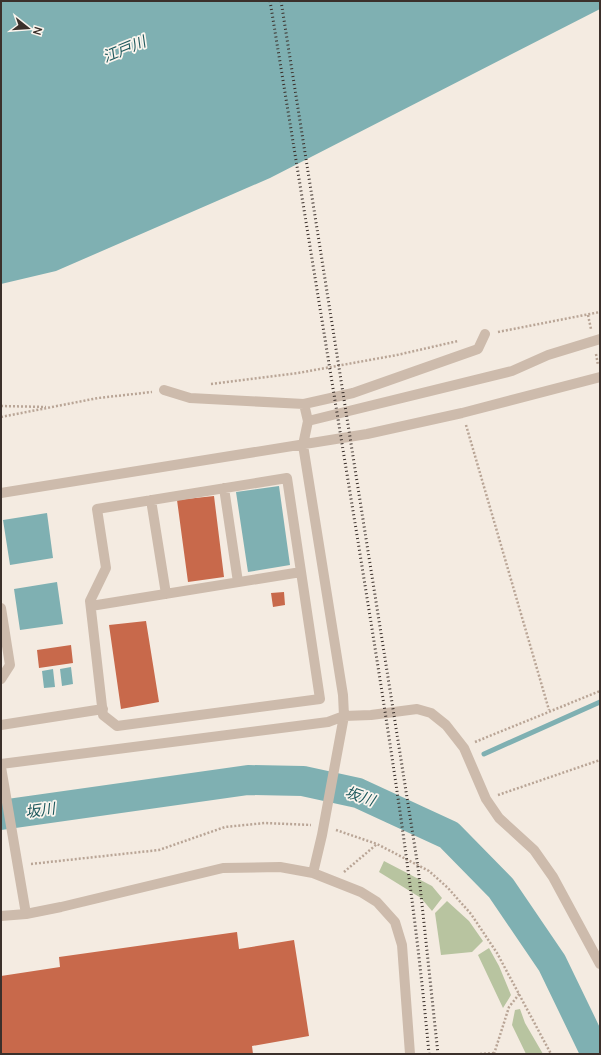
<svg xmlns="http://www.w3.org/2000/svg" width="601" height="1055" font-family="Manrope,'Noto Sans JP',sans-serif">
<style>
.green{fill:#b8c4a0}
.water{fill:#7fb0b2}
.lines{fill:none;stroke-linecap:round;stroke-linejoin:round}
.stream{stroke:#7fb0b2;stroke-width:5}
.river{stroke:#7fb0b2;stroke-width:30}
.building{fill:#c8694b}
.path{stroke:#b9a596;stroke-width:2.5;stroke-dasharray:2 2;stroke-linecap:butt}
.minor{stroke:#cdbbac;stroke-width:10}
.rail{stroke:#3b302b;stroke-width:3;stroke-dasharray:1 3;stroke-linecap:butt}
.labels{text-anchor:middle;dominant-baseline:central;stroke-width:3.5;stroke-linejoin:round;paint-order:stroke}
.water-label{font-size:15px;font-style:italic;fill:#1f5a5e;stroke:#fbf5ee}
</style>
<rect width="100%" height="100%" fill="#f4ebe1"/>
<path class="green" d="M 384,861 L 432,886 L 442,898 L 432,911 L 421,898 L 379,872 Z
M 447,901 L 469,921 L 483,941 L 472,952 L 441,955 L 435,913 Z
M 489,948 L 499,966 L 511,995 L 503,1008 L 478,955 Z
M 520,1009 L 525,1023 L 543,1054 L 526,1054 L 512,1025 L 515,1010 Z"/>
<path class="water" d="M 1,1 L 600,1 L 600,9 L 270,178 L 56,271 L 1,284 Z
M 279,486 L 290,565 L 248,572 L 236,492 Z
M 47,513 L 53,558 L 10,565 L 3,520 Z
M 57,582 L 63,624 L 20,630 L 14,589 Z
M 71,667 L 73,684 L 62,686 L 60,669 Z
M 53,669 L 55,687 L 44,688 L 42,671 Z"/>
<g class="lines">
<path class="stream" d="M 484,754 L 600,702"/>
<path class="river" d="M 1,815 L 248,780 L 303,781 L 358,793 L 449,835 L 501,888 L 552,963 L 596,1054"/>
</g>
<path class="building" d="M 214,496 L 224,577 L 188,582 L 177,500 Z
M 284,592 L 285,605 L 273,607 L 271,593 Z
M 146,621 L 159,702 L 121,709 L 109,625 Z
M 71,645 L 73,663 L 39,668 L 37,650 Z
M 237,932 L 239,949 L 294,940 L 309,1036 L 252,1046 L 253,1054 L 1,1054 L 1,976 L 60,967 L 59,957 Z"/>
<g class="lines">
<path class="path" d="M 588,315 L 591,329
M 498,332 L 600,312
M 596,354 L 598,365
M 211,384 L 298,373 L 397,355 L 458,341
M 1,406 L 46,407
M 1,417 L 98,398 L 152,392
M 466,425 L 549,710
M 475,742 L 600,691
M 498,795 L 600,760
M 336,830 L 377,844
M 31,864 L 159,850 L 225,827 L 265,823 L 311,825
M 344,872 L 377,844 L 429,871 L 448,888 L 471,914 L 497,953 L 551,1054
M 480,1054 L 494,1053
M 494,1054 L 509,1007 L 520,993"/>
<path class="minor" d="M 164,390 L 190,398 L 304,404 L 353,393 L 478,349 L 485,334
M 304,404 L 308,421 L 512,371 L 548,355 L 600,339
M 308,421 L 303,445 L 343,695 L 344,716 L 322,835 L 313,873 L 361,892 L 377,902 L 395,922 L 402,945 L 410,1054
M 287,478 L 320,699 L 117,726 L 103,715 L 90,601 L 106,568 L 97,509 Z
M 224,488 L 238,582
M 1,493 L 367,434 L 462,413 L 600,377
M 151,500 L 166,594
M 91,606 L 301,572
M 1,608 L 10,665 L 1,679
M 1,725 L 103,709
M 1,764 L 328,722 L 344,716 L 371,715 L 417,709 L 431,713 L 446,725 L 464,748 L 486,799 L 499,818 L 534,850 L 553,877 L 600,964
M 1,767 L 26,914
M 1,916 L 26,914 L 61,907 L 223,868 L 280,867 L 313,873"/>
<path class="rail" d="M 270,1 C 299,177 327,353 356,529 C 384,704 413,878 429,1054
M 281,1 L 418,867 L 438,1054"/>
</g>
<g class="labels">
<g class="water-label">
<text transform="translate(124 49) rotate(-22)">江戸川</text>
<text transform="translate(360 796) rotate(19)">坂川</text>
<text transform="translate(40 810) rotate(-8)">坂川</text>
</g>
</g>
<rect width="601" height="1055" fill="none" stroke="#3b302b" stroke-width="4"/>
<g transform="translate(28 28) rotate(107)" stroke="#fbf5ee" stroke-width="3" paint-order="stroke">
<path d="M0-3L7 15L0 10L-7 15Z" fill="#3b302b"/>
<text y="-6" font-size="11" font-weight="bold" text-anchor="middle" fill="#3b302b">N</text>
</g>
</svg>
